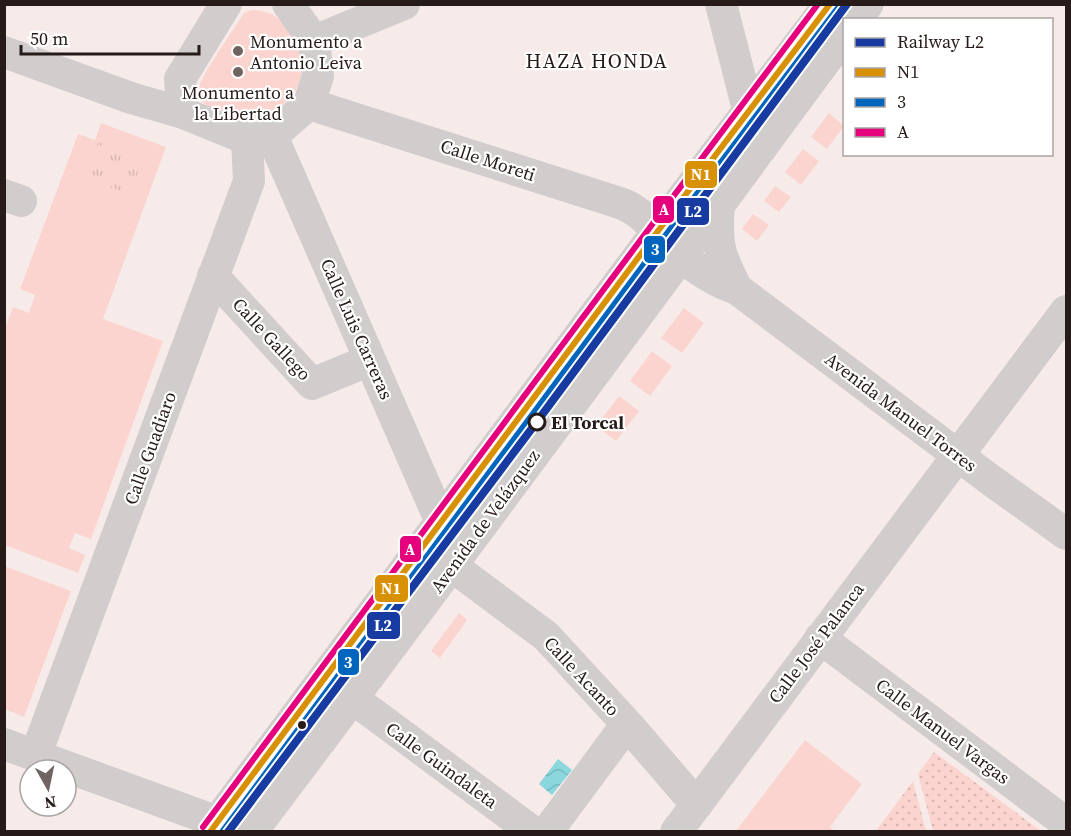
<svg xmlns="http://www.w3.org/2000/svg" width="1071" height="836" font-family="'Source Serif 4',serif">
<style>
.grass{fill:#fbd4cf}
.park{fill:url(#park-tufts)}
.garden{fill:url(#garden-dots)}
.water{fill:url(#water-waves)}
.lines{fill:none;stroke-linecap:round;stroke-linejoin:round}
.minor{stroke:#d1cdcd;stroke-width:32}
.major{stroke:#d1cdcd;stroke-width:33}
.bus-1-casing{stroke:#fff;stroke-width:10}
.bus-2-casing{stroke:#fff;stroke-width:10}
.bus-3-casing{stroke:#fff;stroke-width:10}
.bus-1{stroke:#d89104;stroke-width:6}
.bus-2{stroke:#0065bd;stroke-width:6}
.bus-3{stroke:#e5007d;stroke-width:6}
.rail-1-casing{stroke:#fff;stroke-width:12}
.rail-1{stroke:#173ba0;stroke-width:8}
.poi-dot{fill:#706462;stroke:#fff;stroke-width:2}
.stop-dot{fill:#fff;stroke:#271b19;stroke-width:3}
.bus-dot{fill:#271b19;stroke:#fff;stroke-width:2}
.labels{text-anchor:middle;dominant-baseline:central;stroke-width:4.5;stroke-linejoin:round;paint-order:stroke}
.poi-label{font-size:18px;fill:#271b19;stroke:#fff;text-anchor:start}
.street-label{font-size:18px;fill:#271b19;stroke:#fff}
.stop-label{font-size:18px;font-weight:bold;fill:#271b19;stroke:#fff;text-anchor:start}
.neighbourhood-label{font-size:20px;letter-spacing:1.5px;fill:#271b19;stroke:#fff}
.line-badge{stroke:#fff;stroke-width:2}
.badge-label{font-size:16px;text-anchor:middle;font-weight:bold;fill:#fff}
</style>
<defs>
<pattern id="park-tufts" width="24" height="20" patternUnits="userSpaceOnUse" patternTransform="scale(1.5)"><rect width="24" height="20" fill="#fbd4cf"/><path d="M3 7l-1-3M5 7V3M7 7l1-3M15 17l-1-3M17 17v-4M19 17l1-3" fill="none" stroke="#d7b5b1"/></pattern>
<pattern id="garden-dots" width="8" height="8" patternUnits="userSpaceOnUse" patternTransform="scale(1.5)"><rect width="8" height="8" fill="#fbd4cf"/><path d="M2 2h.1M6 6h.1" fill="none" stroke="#d7b5b1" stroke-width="1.8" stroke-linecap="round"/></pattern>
<pattern id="water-waves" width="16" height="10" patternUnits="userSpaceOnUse" patternTransform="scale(1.5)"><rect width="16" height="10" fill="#8ad7dd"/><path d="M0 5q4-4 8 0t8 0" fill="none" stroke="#77b8bd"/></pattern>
</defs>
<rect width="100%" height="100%" fill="#f7ebea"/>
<path class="grass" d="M 252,10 C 270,10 283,19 292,35 C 310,66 303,95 272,112 C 262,118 248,122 237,120 C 230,119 222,114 216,111 C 206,106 197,100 199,87 C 201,76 236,26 244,13 Z
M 829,113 L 844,126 L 827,149 L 811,137 Z
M 101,123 L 166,147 L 103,319 L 163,341 L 91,539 L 75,533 L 69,548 L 85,555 L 78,573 L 5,545 L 4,331 L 13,307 L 29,313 L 35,295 L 20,289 L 78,134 L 95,140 Z
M 803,149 L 819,161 L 801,185 L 785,172 Z
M 775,186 L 791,197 L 779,212 L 764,201 Z
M 753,214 L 769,225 L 757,241 L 742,229 Z
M 684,308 L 704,323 L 682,353 L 661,338 Z
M 652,351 L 672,366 L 650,396 L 630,381 Z
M 619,396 L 639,411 L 616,441 L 596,426 Z
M 4,566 L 71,591 L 24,717 L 5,709 Z
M 459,613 L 467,620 L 440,658 L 431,651 Z
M 805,740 L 862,784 L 830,827 L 835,831 L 736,831 Z"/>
<path class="park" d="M 98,142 L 143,158 L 130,194 L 85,178 Z"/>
<path class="garden" d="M 934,752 L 1041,831 L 933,831 L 918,774 Z
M 913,781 L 926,831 L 876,831 Z"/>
<path class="water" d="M 558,759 L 572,770 L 552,795 L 539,784 Z"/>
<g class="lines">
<path class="minor" d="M 721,4 L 749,113
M 314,41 L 404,4
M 4,52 L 131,98 L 183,113 L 247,139 L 272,136 L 309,104 L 318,76 L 314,41 L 288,4
M 309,104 L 623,204 C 648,215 660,237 680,255 C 696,269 717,282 737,289 L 992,481 L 1066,534
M 183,113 L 180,79 L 226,4
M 272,136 L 441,522
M 4,195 L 21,201
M 719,203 C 716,244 718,252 737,289
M 213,276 L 312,384 L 370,360
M 452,566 L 546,636 L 627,724 L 696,804
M 820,638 L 1066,823
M 352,698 L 533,832
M 4,744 L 240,830
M 36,754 L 249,181 L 247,139
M 547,832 L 627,724
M 676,832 L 1066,311"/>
<path class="major" d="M 856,20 L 867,4
M 210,832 L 658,231 L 830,4
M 251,832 C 451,568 647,301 844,35"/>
<defs>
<path id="bus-1" d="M 210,832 L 658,231 L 830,4"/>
<path id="bus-2" d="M 222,832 L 665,236 L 837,9"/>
<path id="bus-3" d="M 203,827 L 651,226 L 818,4"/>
</defs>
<use href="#bus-1" class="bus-1-casing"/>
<use href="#bus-2" class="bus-2-casing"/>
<use href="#bus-3" class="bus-3-casing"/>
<use href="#bus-1" class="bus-1"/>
<use href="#bus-2" class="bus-2"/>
<use href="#bus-3" class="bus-3"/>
<defs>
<path id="rail-1" d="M 228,832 L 533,427 L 847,4"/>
</defs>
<use href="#rail-1" class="rail-1-casing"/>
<use href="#rail-1" class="rail-1"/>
</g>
<g class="poi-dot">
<circle cx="238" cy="51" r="6"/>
<circle cx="238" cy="72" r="6"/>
</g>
<circle class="stop-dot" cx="537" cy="422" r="8"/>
<circle class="bus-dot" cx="302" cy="725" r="5"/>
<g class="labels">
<g class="poi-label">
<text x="250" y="41">Monumento a<tspan x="250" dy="21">Antonio Leiva</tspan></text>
<text x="238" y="92" text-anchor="middle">Monumento a<tspan x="238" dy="21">la Libertad</tspan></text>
</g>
<g class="street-label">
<text transform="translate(488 160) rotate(18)">Calle Moreti</text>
<text transform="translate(357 329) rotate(66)">Calle Luis Carreras</text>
<text transform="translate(272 339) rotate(47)">Calle Gallego</text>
<text transform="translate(901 412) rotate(37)">Avenida Manuel Torres</text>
<text transform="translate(150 448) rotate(-70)">Calle Guadiaro</text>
<text transform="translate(485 521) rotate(-54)">Avenida de Velázquez</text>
<text transform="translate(816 643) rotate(-53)">Calle José Palanca</text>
<text transform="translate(582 676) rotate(47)">Calle Acanto</text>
<text transform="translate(943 731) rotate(37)">Calle Manuel Vargas</text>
<text transform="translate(442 765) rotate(36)">Calle Guindaleta</text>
</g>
<g class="stop-label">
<text x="551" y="422">El Torcal</text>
</g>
<g class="neighbourhood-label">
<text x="597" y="61">HAZA HONDA</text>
</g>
</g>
<g class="line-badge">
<rect x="684" y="160" width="34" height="29" rx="6" fill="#d89104"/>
<rect x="652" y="195" width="23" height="29" rx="6" fill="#e5007d"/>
<rect x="676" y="197" width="34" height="29" rx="6" fill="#173ba0"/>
<rect x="643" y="235" width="23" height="29" rx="6" fill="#0065bd"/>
<rect x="399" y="535" width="23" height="28" rx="6" fill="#e5007d"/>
<rect x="374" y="574" width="35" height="29" rx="6" fill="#d89104"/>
<rect x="366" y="611" width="35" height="29" rx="6" fill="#173ba0"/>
<rect x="337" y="648" width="23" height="28" rx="6" fill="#0065bd"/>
</g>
<g class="badge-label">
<text x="701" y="180">N1</text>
<text x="664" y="215">A</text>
<text x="693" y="217">L2</text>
<text x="655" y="255">3</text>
<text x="410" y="555">A</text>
<text x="391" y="594">N1</text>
<text x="383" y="631">L2</text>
<text x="348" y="668">3</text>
</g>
<rect width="1071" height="836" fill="none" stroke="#271b19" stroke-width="12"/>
<rect x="843" y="18" width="210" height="138" fill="#ffffff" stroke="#a9a4a3" stroke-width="1.5"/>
<rect x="855" y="38" width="30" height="9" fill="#173ba0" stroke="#a9a4a3" stroke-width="1.5"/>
<text x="897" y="48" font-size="18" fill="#271b19">Railway L2</text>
<rect x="855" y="68" width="30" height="9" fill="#d89104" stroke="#a9a4a3" stroke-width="1.5"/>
<text x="897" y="78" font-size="18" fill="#271b19">N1</text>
<rect x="855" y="98" width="30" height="9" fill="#0065bd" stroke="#a9a4a3" stroke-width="1.5"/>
<text x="897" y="108" font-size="18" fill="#271b19">3</text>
<rect x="855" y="128" width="30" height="9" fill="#e5007d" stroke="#a9a4a3" stroke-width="1.5"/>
<text x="897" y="138" font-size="18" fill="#271b19">A</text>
<g transform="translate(48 788) rotate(171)"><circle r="28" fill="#ffffff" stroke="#a9a4a3" stroke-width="1.5"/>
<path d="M0-4.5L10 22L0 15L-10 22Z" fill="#706462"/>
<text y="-9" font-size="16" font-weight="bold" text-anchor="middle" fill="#271b19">N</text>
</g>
<path d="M21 45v9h178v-9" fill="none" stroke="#271b19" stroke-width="3"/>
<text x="30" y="45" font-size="18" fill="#271b19" stroke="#ffffff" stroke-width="4.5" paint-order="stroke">50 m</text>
</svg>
